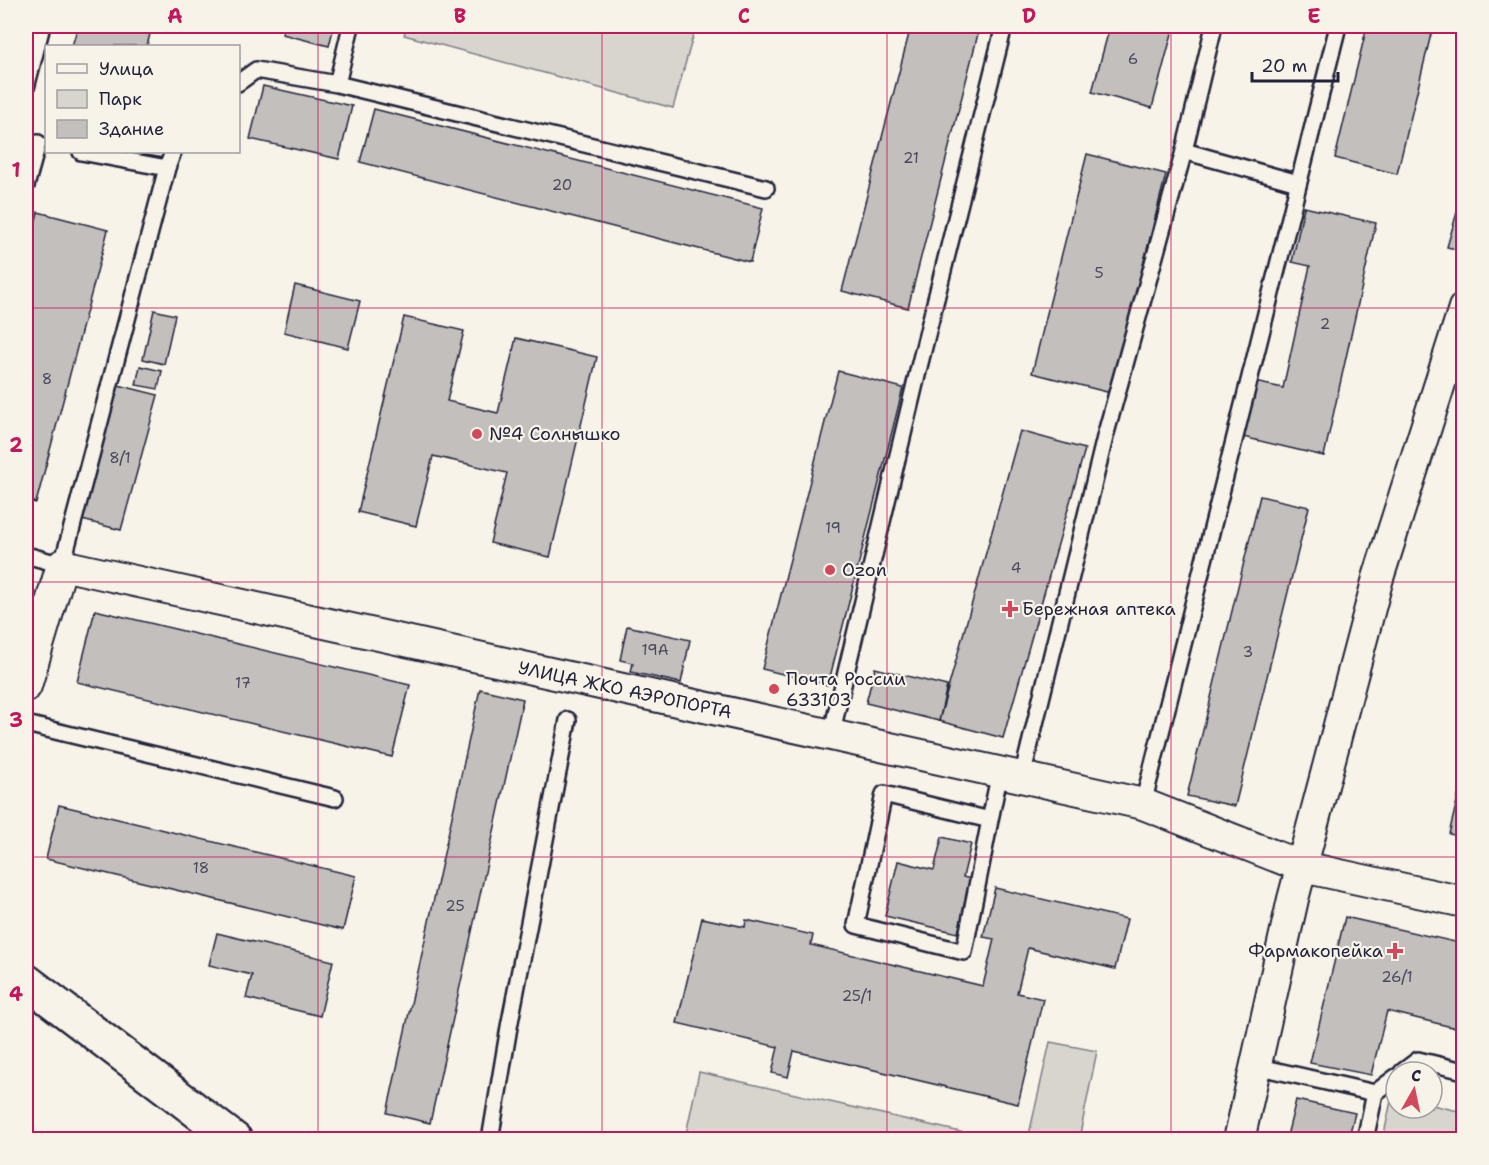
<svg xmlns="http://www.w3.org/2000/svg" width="1489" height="1165" font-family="'Shantell Sans',sans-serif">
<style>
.green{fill:#d8d5cf;stroke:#7d7c85;stroke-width:1.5}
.building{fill:#c2bfbd;stroke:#22223b;stroke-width:1.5}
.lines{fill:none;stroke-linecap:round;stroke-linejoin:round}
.service-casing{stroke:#22223b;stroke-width:20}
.minor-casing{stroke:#22223b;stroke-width:34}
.tertiary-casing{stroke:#22223b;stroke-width:38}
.service{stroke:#f7f3e8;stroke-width:15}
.minor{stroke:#f7f3e8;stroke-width:30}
.tertiary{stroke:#f7f3e8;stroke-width:33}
.grid{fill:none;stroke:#c2185b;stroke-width:1.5;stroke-opacity:0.55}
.poi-dot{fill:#d1495b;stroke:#f7f3e8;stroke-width:2}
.labels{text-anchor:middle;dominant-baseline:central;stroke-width:4.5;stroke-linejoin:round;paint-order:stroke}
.number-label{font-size:15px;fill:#4a495c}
.poi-label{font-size:18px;fill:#22223b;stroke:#f7f3e8;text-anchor:start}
.street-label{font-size:18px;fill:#22223b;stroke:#f7f3e8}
.neatline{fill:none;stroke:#c2185b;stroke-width:2}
.grid-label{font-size:20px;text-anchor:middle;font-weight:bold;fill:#c2185b}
</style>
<rect width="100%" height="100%" fill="#f7f3e8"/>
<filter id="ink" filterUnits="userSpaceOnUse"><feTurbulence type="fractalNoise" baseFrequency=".0167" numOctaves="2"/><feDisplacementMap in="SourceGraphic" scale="12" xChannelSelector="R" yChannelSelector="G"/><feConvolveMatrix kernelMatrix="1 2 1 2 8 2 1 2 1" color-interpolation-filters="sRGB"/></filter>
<g filter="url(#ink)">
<path class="green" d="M 407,26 L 681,26 L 695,29 L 673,108 L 404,35 Z
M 1050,1042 L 1097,1051 L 1079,1139 L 1028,1139 Z
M 699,1072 L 991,1139 L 685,1139 Z
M 1392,1096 L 1396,1097 L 1396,1108 L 1432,1108 L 1432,1105 L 1463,1112 L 1463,1139 L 1383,1139 Z"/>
<path class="building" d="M 78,26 L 152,26 L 147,46 L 72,46 Z
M 284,26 L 334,26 L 329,46 L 282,34 Z
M 911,26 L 980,26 L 908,308 L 842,291 Z
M 1110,26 L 1174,26 L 1152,108 L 1092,92 Z
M 1367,26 L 1433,26 L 1397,174 L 1335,158 Z
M 263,86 L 352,106 L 339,159 L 250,139 Z
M 374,109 L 763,208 L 750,262 L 360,162 Z
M 1087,154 L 1166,174 L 1111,393 L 1032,373 Z
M 1464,188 L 1464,251 L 1447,247 Z
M 1304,207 L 1376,223 L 1324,456 L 1243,437 L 1255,382 L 1283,388 L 1310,266 L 1292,262 Z
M 38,212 L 108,230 L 36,503 L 26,500 L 26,259 Z
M 295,285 L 360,301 L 348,348 L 284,332 Z
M 154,310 L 175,315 L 164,364 L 143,359 Z
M 404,317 L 464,331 L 447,401 L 498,413 L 516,338 L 597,357 L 550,557 L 490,543 L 507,473 L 433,456 L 416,526 L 358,512 Z
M 140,366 L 162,371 L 158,389 L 136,385 Z
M 838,371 L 903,388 L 828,685 L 762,669 Z
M 118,385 L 158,395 L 121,530 L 82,520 Z
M 1020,431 L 1085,449 L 1003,738 L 939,721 Z
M 1260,496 L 1309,507 L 1235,806 L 1187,796 Z
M 95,610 L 410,685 L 392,757 L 77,682 Z
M 627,626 L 690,640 L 681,683 L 631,672 L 633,663 L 620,660 Z
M 875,668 L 947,686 L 939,721 L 866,703 Z
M 480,689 L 523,699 L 430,1123 L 387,1113 Z
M 1464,772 L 1464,837 L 1449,834 Z
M 59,805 L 356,876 L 343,930 L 46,859 Z
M 942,837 L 971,844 L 963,877 L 971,879 L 958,933 L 885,916 L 898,861 L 934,870 Z
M 995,888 L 1127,919 L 1115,969 L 1028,948 L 1017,993 L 1043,999 L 1018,1104 L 794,1051 L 788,1077 L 772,1073 L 778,1047 L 677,1023 L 702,918 L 745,927 L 746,920 L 813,935 L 811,945 L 983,986 L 994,939 L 983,937 Z
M 1345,917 L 1464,944 L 1464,1030 L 1387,1011 L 1371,1075 L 1310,1063 Z
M 217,933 L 333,961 L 320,1016 L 246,998 L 252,975 L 209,965 Z
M 1296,1100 L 1355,1113 L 1348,1140 L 1286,1140 Z"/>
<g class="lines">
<defs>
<path id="service" d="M 238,83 L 256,70 L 337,84 L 351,26
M 337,84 L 766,188
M 26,88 L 42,26
M 1184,151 L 1298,183
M 167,168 L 173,152
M 26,186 L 38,143
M 26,555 L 62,565 L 167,168 L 81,152
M 26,724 L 335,798
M 831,735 L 920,363 L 1004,26
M 1022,777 L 1106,433 L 1184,151 L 1214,26
M 1143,804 L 1338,26
M 990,820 L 964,952 L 856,925 L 884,794 L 990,820 L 1000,772
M 1255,1066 L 1375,1093 L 1396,1077
M 1402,1072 L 1418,1060 L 1464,1071
M 490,1140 L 509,1027 L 568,720
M 1365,1140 L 1375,1093"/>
<path id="minor" d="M 26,686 L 62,565 L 1143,804 L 1303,867 L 1464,902
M 1239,1140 L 1293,899 L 1378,578 L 1464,308"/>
<path id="tertiary" d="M 26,981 L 235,1140"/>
</defs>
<use href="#service" class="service-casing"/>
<use href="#minor" class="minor-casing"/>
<use href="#tertiary" class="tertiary-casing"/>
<use href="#service" class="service"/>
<use href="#minor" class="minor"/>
<use href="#tertiary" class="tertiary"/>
</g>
</g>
<path class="grid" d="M 318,26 L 318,1140M 602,26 L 602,1140M 887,26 L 887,1140M 1171,26 L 1171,1140M 26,308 L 1464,308M 26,582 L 1464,582M 26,857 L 1464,857"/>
<g class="poi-dot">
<circle cx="477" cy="434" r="6"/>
<circle cx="830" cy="570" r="6"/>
<path d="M1007 600h6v6h6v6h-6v6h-6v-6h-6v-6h6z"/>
<circle cx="774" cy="689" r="6"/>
<path d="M1392 942h6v6h6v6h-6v6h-6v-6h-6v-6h6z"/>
</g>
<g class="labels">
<g class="number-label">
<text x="1133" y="59">6</text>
<text x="911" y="158">21</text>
<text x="562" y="185">20</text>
<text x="1099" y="273">5</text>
<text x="1325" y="324">2</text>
<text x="47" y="379">8</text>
<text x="120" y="458">8/1</text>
<text x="833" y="528">19</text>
<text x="1016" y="568">4</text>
<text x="655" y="650">19А</text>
<text x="1248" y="652">3</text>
<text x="243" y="683">17</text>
<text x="201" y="868">18</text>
<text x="455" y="906">25</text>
<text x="1397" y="977">26/1</text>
<text x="857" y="996">25/1</text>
</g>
<g class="poi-label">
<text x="489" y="434">№4 Солнышко</text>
<text x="842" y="570">Ozon</text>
<text x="1022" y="609">Бережная аптека</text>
<text x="786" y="679">Почта России<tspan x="786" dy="21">633103</tspan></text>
<text x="1383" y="951" text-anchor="end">Фармакопейка</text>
</g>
<g class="street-label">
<text transform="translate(625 690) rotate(12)">УЛИЦА ЖКО АЭРОПОРТА</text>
</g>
</g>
<rect width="1489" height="1165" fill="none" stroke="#f7f3e8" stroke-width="66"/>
<rect x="45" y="45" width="195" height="108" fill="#f7f3e8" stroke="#a29fa3" stroke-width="1.5"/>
<rect x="57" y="64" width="30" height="9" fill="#f7f3e8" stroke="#a29fa3" stroke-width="1.5"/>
<text x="99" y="75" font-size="18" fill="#22223b">Улица</text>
<rect x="57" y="90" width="30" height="18" fill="#d8d5cf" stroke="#a29fa3" stroke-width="1.5"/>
<text x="99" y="105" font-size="18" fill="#22223b">Парк</text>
<rect x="57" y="120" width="30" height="18" fill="#c2bfbd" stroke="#a29fa3" stroke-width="1.5"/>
<text x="99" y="135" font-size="18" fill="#22223b">Здание</text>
<g transform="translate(1414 1090) rotate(9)"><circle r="28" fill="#f7f3e8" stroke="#a29fa3" stroke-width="1.5"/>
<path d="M0-4.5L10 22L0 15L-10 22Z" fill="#d1495b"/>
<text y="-9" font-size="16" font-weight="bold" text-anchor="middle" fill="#22223b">С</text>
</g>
<path d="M1252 72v9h86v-9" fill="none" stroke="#22223b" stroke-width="3"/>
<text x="1261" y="72" font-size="18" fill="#22223b" stroke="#f7f3e8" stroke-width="4.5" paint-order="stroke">20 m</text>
<rect x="33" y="33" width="1423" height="1099" class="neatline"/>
<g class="grid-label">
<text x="175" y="23">A</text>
<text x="460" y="23">B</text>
<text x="744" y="23">C</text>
<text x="1029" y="23">D</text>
<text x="1314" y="23">E</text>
<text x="16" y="177">1</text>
<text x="16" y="452">2</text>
<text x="16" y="727">3</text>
<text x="16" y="1001">4</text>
</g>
</svg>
